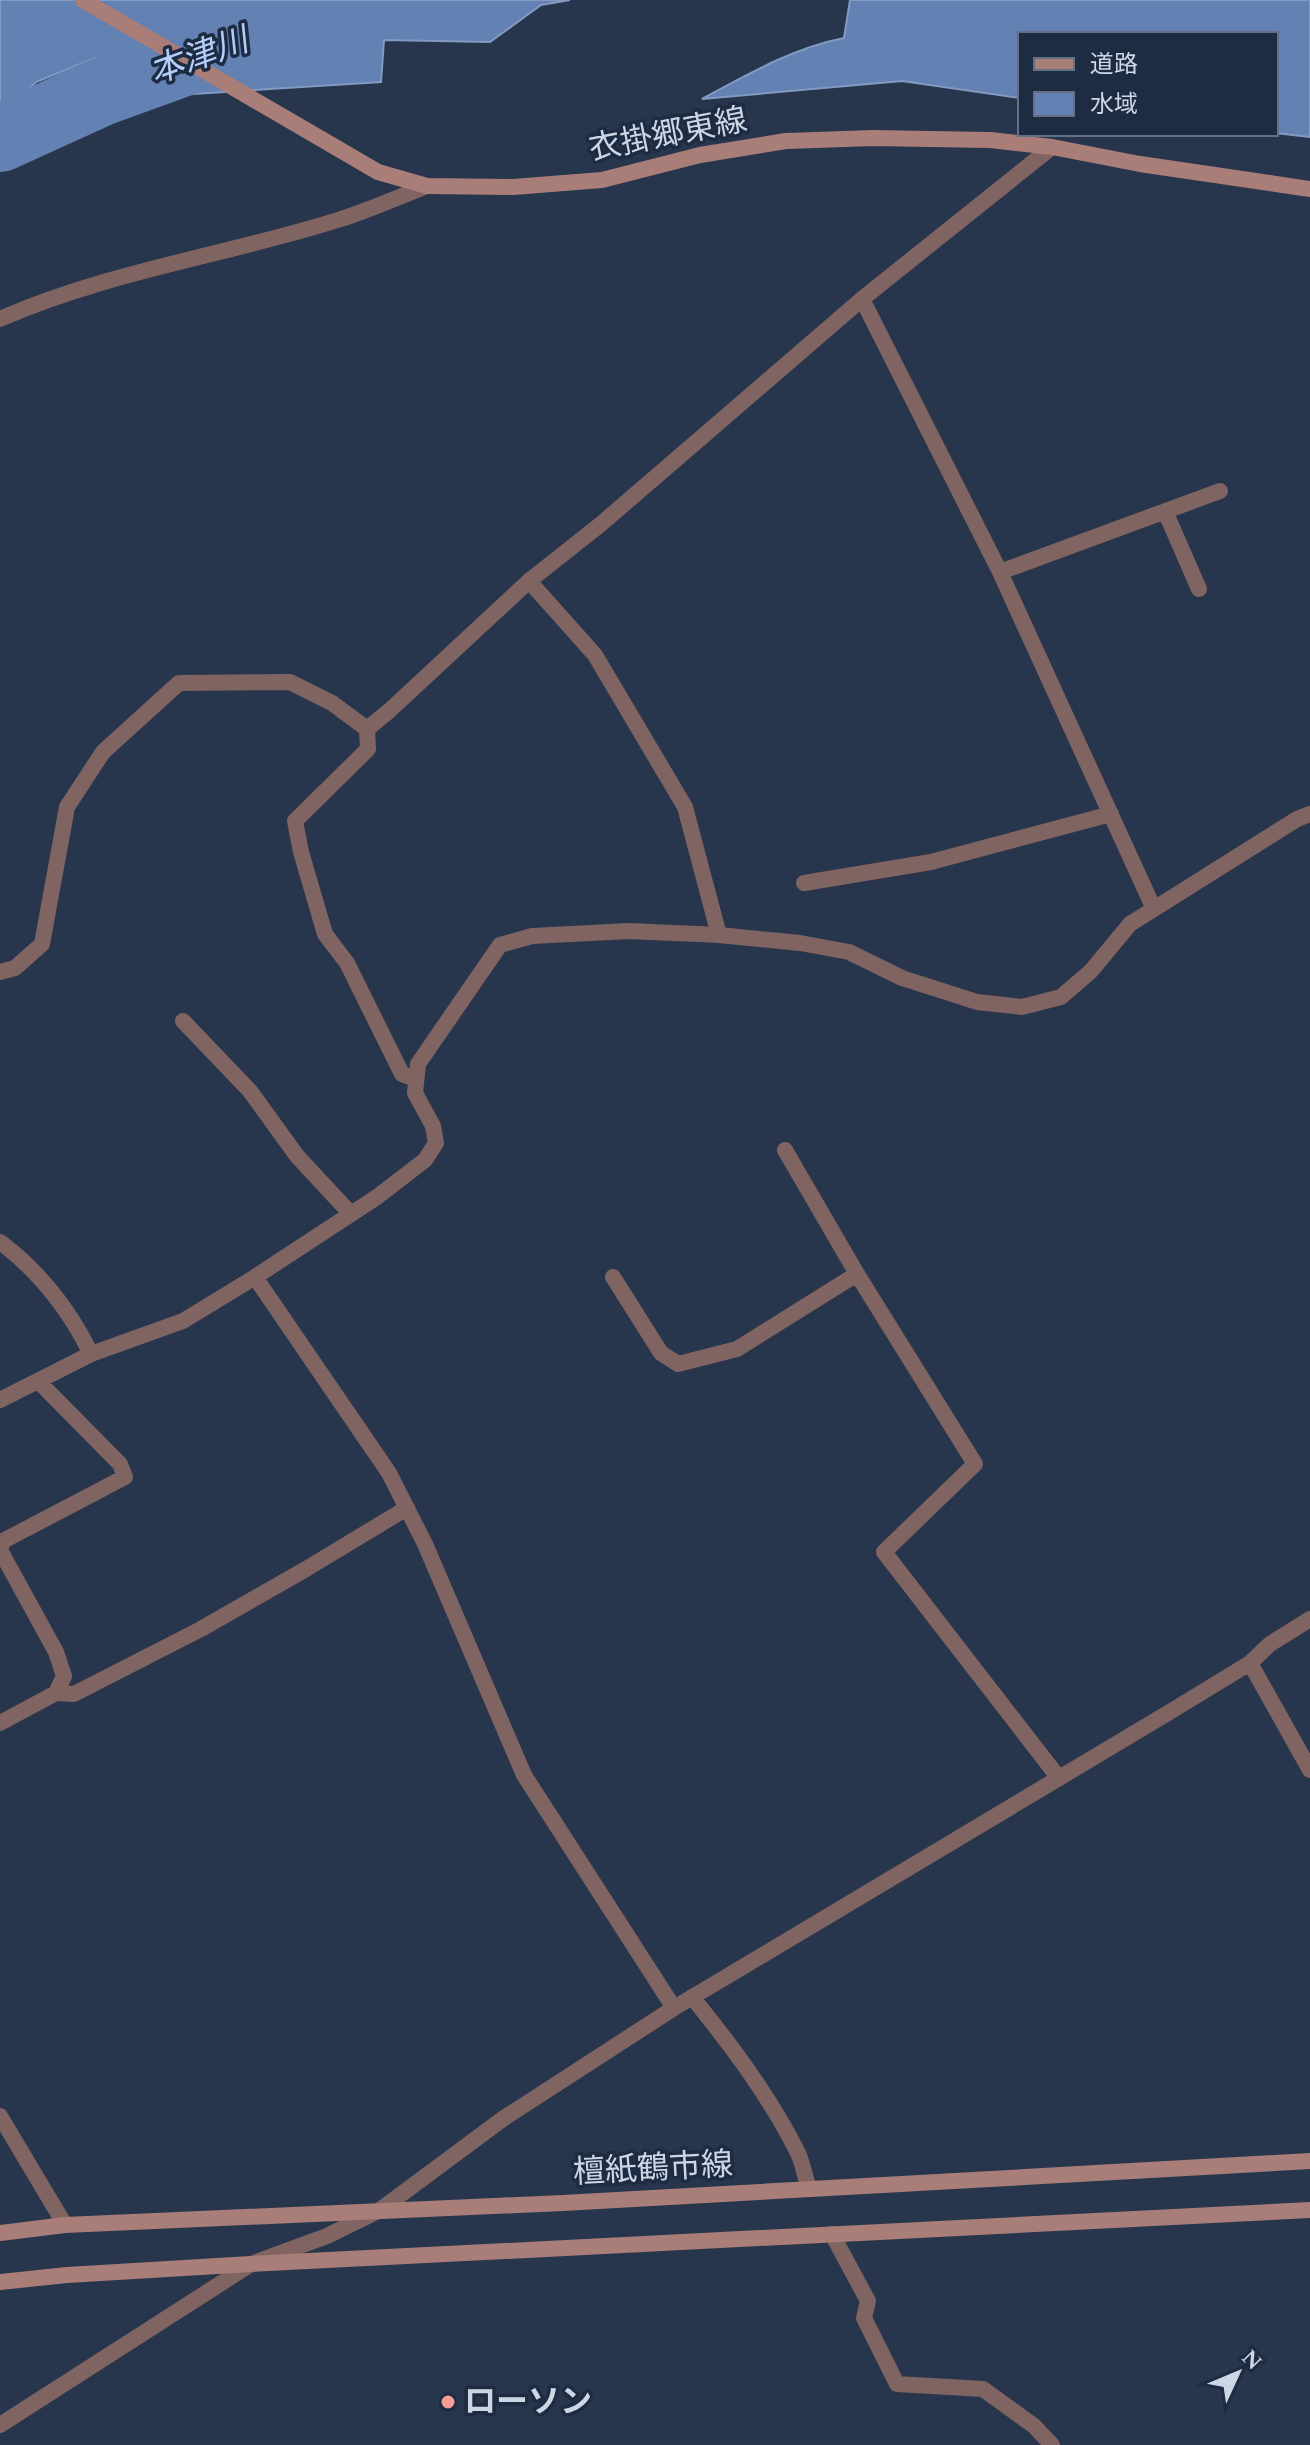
<svg xmlns="http://www.w3.org/2000/svg" width="1310" height="2445" font-family="Spectral,'Noto Sans JP',serif">
<style>
.water{fill:#6381b2;stroke:#839ac1;stroke-width:2}
.lines{fill:none;stroke-linecap:round;stroke-linejoin:round}
.river{stroke:#6381b2;stroke-width:68}
.service{stroke:#806461;stroke-width:16}
.minor{stroke:#806461;stroke-width:16}
.secondary{stroke:#a97d78;stroke-width:16}
.poi-dot{fill:#f59c93;stroke:#1d2b43;stroke-width:3}
.labels{text-anchor:middle;dominant-baseline:central;stroke-width:7;stroke-linejoin:round;paint-order:stroke}
.street-label{font-size:32px;fill:#cdd6e5;stroke:#1d2b43}
.poi-label{font-size:32px;font-weight:bold;fill:#cdd6e5;stroke:#1d2b43;text-anchor:start}
.water-label{font-size:34px;font-style:italic;fill:#b4cefa;stroke:#1d2b43}
</style>
<rect width="100%" height="100%" fill="#27364d"/>
<path class="water" d="M 0,0 L 570,0 L 541,5 L 490,42 L 384,40 L 381,82 L 146,97 L 95,58 L 36,82 L 0,116 Z
M 850,0 L 1310,0 L 1310,137 L 1276,133 L 1276,34 L 1020,34 L 1020,98 L 902,81 L 702,99 C 748,74 793,48 844,38 Z"/>
<g class="lines">
<path class="river" d="M 0,138 L 101,92 L 214,51"/>
<path class="service" d="M 529,581 L 595,655 L 685,807 L 719,935
M 367,729 L 368,749 L 295,821 L 301,852 L 325,934 L 347,963 L 402,1074 L 415,1079
M 56,1693 L 74,1694 L 201,1629 L 306,1569 L 407,1508
M 832,2234 L 868,2301 L 864,2318 L 897,2384 L 983,2389 L 1034,2426 L 1052,2445"/>
<path class="minor" d="M 862,299 L 1000,572 L 1154,909
M 0,319 C 109,271 228,255 341,219 C 370,210 398,197 427,186
M 1165,511 L 1199,589
M 1000,572 L 1220,491
M 804,883 L 931,862 L 1111,814
M 0,972 L 15,968 L 42,944 L 67,807 L 103,752 L 179,683 L 290,682 L 332,703 L 367,729 L 389,711 L 529,581 L 601,524 L 862,299 L 1052,147
M 183,1021 L 250,1091 L 297,1156 L 350,1213
M 785,1150 L 857,1274 L 975,1464 L 884,1552 L 1058,1777
M 0,1242 C 40,1272 69,1309 91,1354
M 255,1277 L 389,1473 L 425,1544 L 524,1775 L 674,2008
M 613,1277 L 661,1353 L 678,1364 L 737,1349 L 857,1274
M 0,1400 L 91,1354 L 183,1321 L 255,1277 L 377,1197 L 425,1160 L 436,1143 L 433,1126 L 415,1093 L 418,1064 L 500,945 L 532,936 L 629,931 L 719,935 L 800,943 L 849,952 L 902,978 L 977,1002 L 1022,1007 L 1061,997 L 1091,971 L 1130,924 L 1297,819 L 1310,814
M 1250,1663 L 1310,1770
M 0,1723 L 56,1693 L 64,1676 L 56,1652 L 0,1550 L 3,1541 L 125,1477 L 120,1464 L 39,1382
M 692,1997 C 731,2045 770,2097 798,2153 C 803,2164 805,2177 809,2189
M 0,2116 L 65,2225
M 0,2425 L 251,2264 L 327,2236 L 380,2210 L 504,2118 L 674,2008 L 1173,1710 L 1250,1663 L 1270,1644 L 1310,1619"/>
<path class="secondary" d="M 83,0 L 378,172 L 427,186 L 513,187 L 602,180 L 700,155 L 786,141 L 873,138 L 990,140 L 1052,147 L 1140,164 L 1310,189
M 0,2233 L 65,2225 L 563,2203 L 1310,2161
M 0,2282 L 67,2275 L 251,2264 L 1310,2210"/>
</g>
<circle class="poi-dot" cx="448" cy="2402" r="8"/>
<g class="labels">
<g class="street-label">
<text transform="translate(668 135) rotate(-11)">衣掛郷東線</text>
<text transform="translate(653 2169) rotate(-3)">檀紙鶴市線</text>
</g>
<g class="poi-label">
<text x="464" y="2402">ローソン</text>
</g>
<g class="water-label">
<text transform="translate(199 57) rotate(-20)">本津川</text>
</g>
</g>
<rect x="1018" y="32" width="260" height="104" fill="#1d2b43" stroke="#636f84" stroke-width="2"/>
<rect x="1034" y="58" width="40" height="12" fill="#a97d78" stroke="#636f84" stroke-width="2"/>
<text x="1090" y="72" font-size="24" fill="#cdd6e5">道路</text>
<rect x="1034" y="92" width="40" height="24" fill="#6381b2" stroke="#636f84" stroke-width="2"/>
<text x="1090" y="112" font-size="24" fill="#cdd6e5">水域</text>
<g transform="translate(1238 2373) rotate(46)" stroke="#1d2b43" stroke-width="6" paint-order="stroke">
<path d="M0-6L14 30L0 20L-14 30Z" fill="#cdd6e5"/>
<text y="-12" font-size="22" font-weight="bold" text-anchor="middle" fill="#cdd6e5">N</text>
</g>
</svg>
